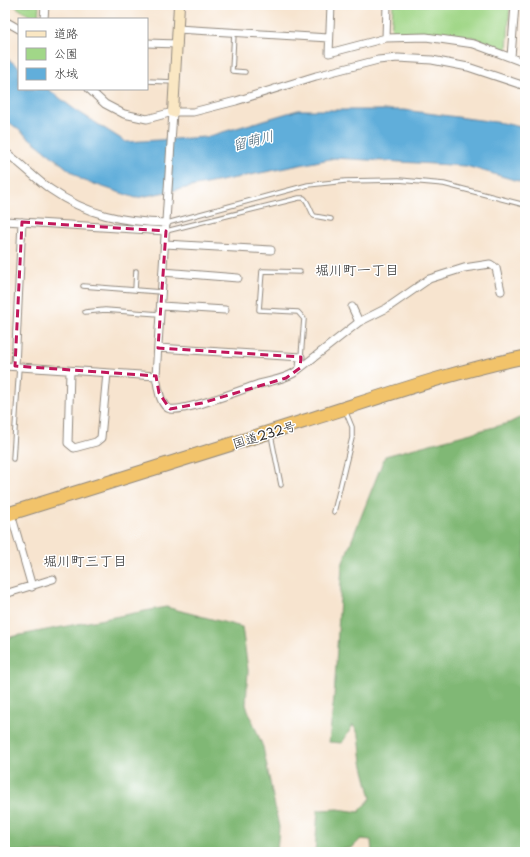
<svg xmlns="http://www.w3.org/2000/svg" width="530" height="857" font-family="'Playpen Sans','Klee One',sans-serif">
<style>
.green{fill:#a1d788;stroke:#66815a}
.forest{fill:#80b874;stroke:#567250}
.water{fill:#61aeda;stroke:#466c82}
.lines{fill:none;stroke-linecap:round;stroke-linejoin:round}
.lane-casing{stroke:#91887d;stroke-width:5.5}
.street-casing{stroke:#91887d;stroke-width:9}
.secondary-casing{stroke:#91887d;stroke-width:12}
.highway-casing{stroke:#91887d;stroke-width:15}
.lane{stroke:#fff;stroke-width:3.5}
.street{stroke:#fff;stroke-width:7}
.secondary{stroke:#fae7c3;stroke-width:10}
.highway{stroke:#f2c36a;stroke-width:13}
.marked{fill:none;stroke:#c2185b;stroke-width:3;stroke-dasharray:8 5;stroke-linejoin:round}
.labels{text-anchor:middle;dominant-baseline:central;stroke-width:3;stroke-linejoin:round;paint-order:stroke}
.street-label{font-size:13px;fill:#2b2b2b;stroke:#fff}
.water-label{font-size:14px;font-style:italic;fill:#415f71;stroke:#fff}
.neighbourhood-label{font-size:14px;fill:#2b2b2b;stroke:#fff}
</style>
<rect width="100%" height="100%" fill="#fff"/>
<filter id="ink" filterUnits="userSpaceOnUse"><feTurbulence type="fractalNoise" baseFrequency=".025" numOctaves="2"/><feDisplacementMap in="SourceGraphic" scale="8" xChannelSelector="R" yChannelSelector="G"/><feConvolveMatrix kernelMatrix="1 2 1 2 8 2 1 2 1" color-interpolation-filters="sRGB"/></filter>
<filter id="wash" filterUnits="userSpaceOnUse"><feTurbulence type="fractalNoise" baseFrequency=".012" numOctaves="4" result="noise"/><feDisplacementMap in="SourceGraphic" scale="16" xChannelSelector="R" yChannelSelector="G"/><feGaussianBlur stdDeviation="0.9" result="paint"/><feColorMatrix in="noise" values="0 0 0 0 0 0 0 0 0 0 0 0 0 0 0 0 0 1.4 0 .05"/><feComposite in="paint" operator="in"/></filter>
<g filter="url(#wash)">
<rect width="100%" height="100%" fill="#f7e4cf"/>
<path class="green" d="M 13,5 L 39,5 L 38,19 L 35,19 Z
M 393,5 L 510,5 L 507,50 L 473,37 L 391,34 Z"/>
<path class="forest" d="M 525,415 L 525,852 L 372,852 L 371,840 L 361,839 L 352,848 L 332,850 L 331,852 L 315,852 L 318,810 L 338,809 L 359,812 L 371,798 L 362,762 L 359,735 L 353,725 L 342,743 L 329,742 L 334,697 L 342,565 L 385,456 L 509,423 Z
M 166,607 L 242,627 L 248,670 L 246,705 L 263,747 L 279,827 L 277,852 L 5,852 L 5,638 Z"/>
<path class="water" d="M 5,57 L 19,67 L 19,89 L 48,89 L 74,109 L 126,142 L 206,137 L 298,110 L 404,110 L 503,123 L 525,128 L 525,183 L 466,166 L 335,158 L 136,198 L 82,180 L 5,119 Z"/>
</g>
<g filter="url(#ink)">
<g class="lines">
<defs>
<path id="lane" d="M 234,33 L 232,71 L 245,72
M 147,81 L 174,82
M 167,223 L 308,185 L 345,181 L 399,180 L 444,184 L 525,205
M 166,231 L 299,198 L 304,198 C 309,203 310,210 314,216 L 331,219
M 300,272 L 262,271 L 259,310 L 298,312 L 304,319 L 301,357
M 83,286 L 161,292
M 135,290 L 136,271
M 85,312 L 105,310 L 159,314
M 271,435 L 281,485
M 13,459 L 19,367
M 334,512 L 352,438 L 352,427 L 345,410"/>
<path id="street" d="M 331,5 L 329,53 L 386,38 L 426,37 L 474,44 L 525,63
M 44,19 L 45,5
M 5,21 L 19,29
M 177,29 L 329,38
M 386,38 L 387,5
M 147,43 L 178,44
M 511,57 L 515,5
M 89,89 L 105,104 L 124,114 L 147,119 L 173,112 L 193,112 L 236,101 L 316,76 L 378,60 L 398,58 L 432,60 L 468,67 L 525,86
M 173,112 L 156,376 C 158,385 159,406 170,409 C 185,412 238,391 256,385 C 269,381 282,380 294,373 L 359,322 L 387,308 L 429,279 L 464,268 L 490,264 L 496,268 L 501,291
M 5,152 C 21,163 34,178 50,189 C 87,215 122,222 167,223
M 5,221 L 166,231
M 165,244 L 271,250
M 163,272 L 238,278
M 161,306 L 225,310
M 352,307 L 359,322
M 158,348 L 301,357 L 300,368
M 5,366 L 156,376
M 15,366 L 22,222
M 70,371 L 68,443 L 74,448 L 96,442 L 101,438 L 107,373
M 11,514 L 32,587
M 5,594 L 53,579"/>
<path id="secondary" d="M 173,112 L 179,5"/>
<path id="highway" d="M 5,515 C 105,484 205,452 305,421 C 378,398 450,372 525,357"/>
</defs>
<use href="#lane" class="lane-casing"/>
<use href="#street" class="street-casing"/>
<use href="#secondary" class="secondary-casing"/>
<use href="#highway" class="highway-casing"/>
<use href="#lane" class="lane"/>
<use href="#street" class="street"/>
<use href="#secondary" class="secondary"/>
<use href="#highway" class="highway"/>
</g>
</g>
<path class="marked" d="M 22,222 L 166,231 L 158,348 L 301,357 L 300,368 L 286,378 L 202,403 L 170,409 L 159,393 L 156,376 L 15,366 Z"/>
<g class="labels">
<g class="street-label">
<text transform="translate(264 434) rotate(-17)">国道232号</text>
</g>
<g class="water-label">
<text transform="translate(253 140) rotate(-14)">留萌川</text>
</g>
<g class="neighbourhood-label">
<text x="357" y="269">堀川町一丁目</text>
<text x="85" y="560">堀川町三丁目</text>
</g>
</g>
<rect width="530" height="857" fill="none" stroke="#fff" stroke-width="20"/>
<rect x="18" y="18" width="130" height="72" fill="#ffffff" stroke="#aaaaaa"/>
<rect x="26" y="31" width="20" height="6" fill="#fae7c3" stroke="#aaaaaa"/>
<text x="54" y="38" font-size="12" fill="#2b2b2b">道路</text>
<rect x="26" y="48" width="20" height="12" fill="#a1d788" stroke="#aaaaaa"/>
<text x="54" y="58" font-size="12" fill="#2b2b2b">公園</text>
<rect x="26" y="68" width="20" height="12" fill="#61aeda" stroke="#aaaaaa"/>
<text x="54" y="78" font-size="12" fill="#2b2b2b">水域</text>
</svg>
